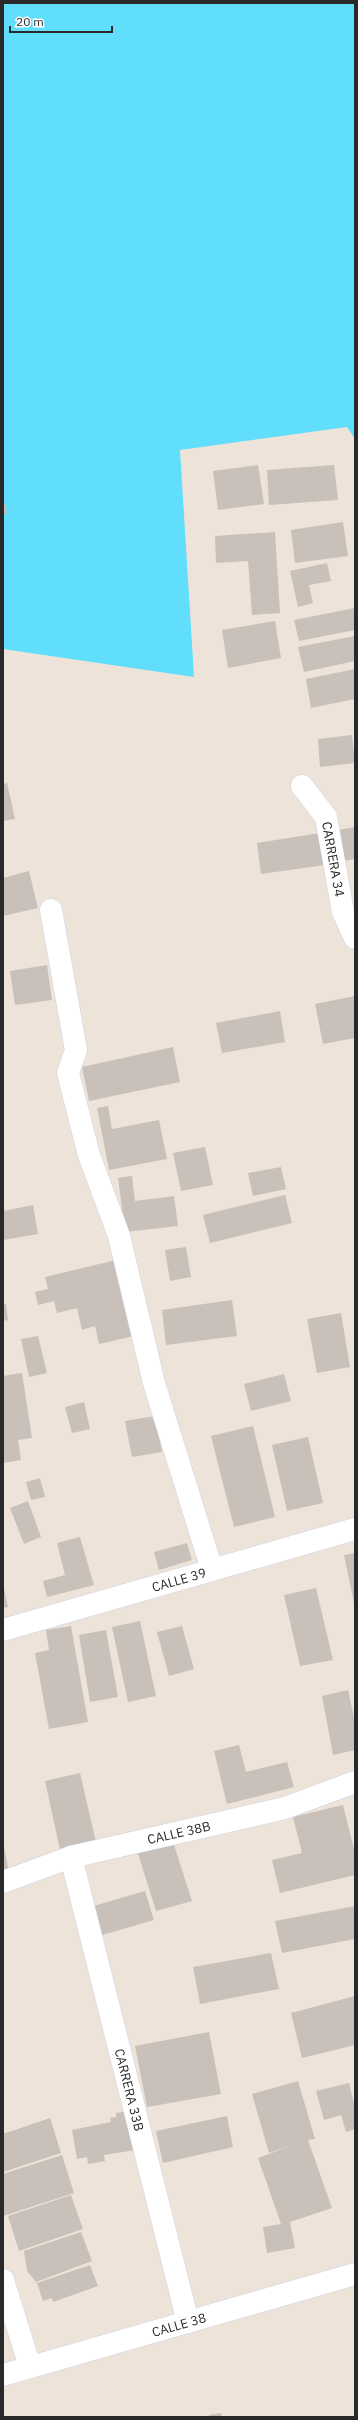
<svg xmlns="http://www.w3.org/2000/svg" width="358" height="2420" font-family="'IBM Plex Sans',sans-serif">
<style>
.water{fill:#60defb}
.building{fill:#c8c0b9}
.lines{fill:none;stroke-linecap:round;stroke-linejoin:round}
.pedestrian-casing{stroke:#ced4e4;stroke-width:23}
.minor-casing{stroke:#ced4e4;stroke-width:23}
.pedestrian{stroke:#fff;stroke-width:22}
.minor{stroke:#fff;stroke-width:22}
.labels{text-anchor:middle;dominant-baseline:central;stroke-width:4;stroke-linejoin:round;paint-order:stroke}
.street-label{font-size:13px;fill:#292929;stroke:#fff}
</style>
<rect width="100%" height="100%" fill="#ede3d9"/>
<path class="water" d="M 3,3 L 355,3 L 355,439 L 347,427 L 180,450 L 194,677 L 3,649 Z"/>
<path class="building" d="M 258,465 L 264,504 L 218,510 L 213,471 Z
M 334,465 L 338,500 L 269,505 L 267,470 Z
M 3,498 L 7,513 L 3,514 Z
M 343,522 L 348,556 L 295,563 L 291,530 Z
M 275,532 L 280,613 L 252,615 L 248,561 L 216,563 L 215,536 Z
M 327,563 L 331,581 L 309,585 L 313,603 L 298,607 L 290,571 Z
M 355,608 L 355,630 L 299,641 L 294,620 Z
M 275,621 L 281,658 L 228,668 L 222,630 Z
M 355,636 L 355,661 L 304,672 L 298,647 Z
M 355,669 L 355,699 L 311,708 L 306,679 Z
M 352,735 L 355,763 L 320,767 L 318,739 Z
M 7,783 L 15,819 L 3,821 L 3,784 Z
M 355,827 L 355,859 L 337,862 L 333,831 Z
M 320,833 L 325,865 L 261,874 L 257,843 Z
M 29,871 L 38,908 L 3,916 L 3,878 Z
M 47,965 L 52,1000 L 15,1005 L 10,971 Z
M 355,996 L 355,1038 L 323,1044 L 315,1004 Z
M 280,1011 L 285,1042 L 222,1053 L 216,1023 Z
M 173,1047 L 180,1082 L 89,1101 L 82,1067 Z
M 108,1106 L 112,1129 L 159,1120 L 167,1159 L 109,1170 L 97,1108 Z
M 205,1147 L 213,1185 L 181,1191 L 173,1153 Z
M 281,1167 L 286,1189 L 253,1196 L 248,1173 Z
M 132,1176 L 135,1201 L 174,1196 L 178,1226 L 125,1232 L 118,1178 Z
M 285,1195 L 292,1223 L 210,1243 L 203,1215 Z
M 33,1205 L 38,1234 L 3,1240 L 3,1211 Z
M 186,1247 L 191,1277 L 170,1281 L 165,1250 Z
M 116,1260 L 134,1336 L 99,1344 L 95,1326 L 82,1330 L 77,1308 L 57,1313 L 54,1301 L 38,1305 L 35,1292 L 48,1289 L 45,1277 Z
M 232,1300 L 237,1336 L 166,1345 L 162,1310 Z
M 6,1304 L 8,1320 L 3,1321 L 3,1305 Z
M 341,1313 L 350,1367 L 317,1373 L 307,1319 Z
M 38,1336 L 47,1373 L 29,1377 L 21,1339 Z
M 22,1373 L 32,1438 L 18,1440 L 21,1460 L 3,1463 L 3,1376 Z
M 284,1374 L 291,1401 L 251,1411 L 244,1384 Z
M 84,1402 L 90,1429 L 72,1433 L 65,1407 Z
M 155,1416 L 162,1452 L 132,1457 L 125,1421 Z
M 253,1426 L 275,1517 L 234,1527 L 211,1436 Z
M 308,1437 L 323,1503 L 287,1511 L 272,1445 Z
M 40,1478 L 45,1497 L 31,1500 L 26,1482 Z
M 28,1501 L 41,1537 L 24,1544 L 10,1508 Z
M 80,1537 L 94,1585 L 47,1597 L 43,1581 L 65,1575 L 57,1543 Z
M 187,1543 L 192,1560 L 159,1570 L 154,1552 Z
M 355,1553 L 355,1603 L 354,1603 L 344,1555 Z
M 3,1584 L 8,1607 L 3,1608 Z
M 316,1588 L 333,1660 L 300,1666 L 284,1595 Z
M 140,1621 L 156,1696 L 128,1702 L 112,1627 Z
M 71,1626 L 88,1722 L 49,1729 L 35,1653 L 49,1650 L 46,1630 Z
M 182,1626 L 194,1669 L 169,1676 L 157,1632 Z
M 106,1630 L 118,1697 L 90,1702 L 79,1635 Z
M 348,1690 L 355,1722 L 355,1750 L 333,1755 L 322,1696 Z
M 239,1745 L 246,1772 L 287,1762 L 294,1787 L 227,1804 L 214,1751 Z
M 80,1773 L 98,1851 L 62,1859 L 45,1781 Z
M 343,1805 L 355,1853 L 355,1875 L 280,1893 L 272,1860 L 302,1853 L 293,1817 Z
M 167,1823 L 192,1901 L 156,1911 L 132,1834 Z
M 3,1841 L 11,1883 L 3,1884 Z
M 145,1891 L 154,1920 L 82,1941 L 73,1912 Z
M 355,1906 L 355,1939 L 282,1953 L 275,1921 Z
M 271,1953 L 279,1989 L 200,2004 L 193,1967 Z
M 355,1996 L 355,2045 L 302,2058 L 291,2013 Z
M 209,2032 L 221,2094 L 147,2107 L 135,2046 Z
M 298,2081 L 315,2139 L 308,2140 L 332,2208 L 290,2222 L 295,2248 L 267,2253 L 263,2227 L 281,2224 L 258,2158 L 293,2145 L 269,2153 L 252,2094 Z
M 349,2083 L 355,2108 L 355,2129 L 346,2132 L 341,2115 L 324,2120 L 316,2091 Z
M 130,2111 L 136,2150 L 104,2155 L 105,2161 L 88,2164 L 87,2157 L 77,2159 L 72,2130 L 111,2122 L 110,2118 L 116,2117 L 116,2113 Z
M 227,2116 L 233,2147 L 163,2163 L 156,2131 Z
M 50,2118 L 61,2153 L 3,2172 L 3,2134 Z
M 62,2155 L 74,2193 L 3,2216 L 3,2174 Z
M 71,2195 L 83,2229 L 19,2251 L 8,2216 Z
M 81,2232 L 92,2261 L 36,2282 L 27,2271 L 24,2251 Z
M 90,2265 L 98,2286 L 53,2302 L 52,2298 L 43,2301 L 37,2283 Z
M 221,2413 L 222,2417 L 209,2417 L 209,2415 Z"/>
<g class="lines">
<defs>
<g id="pedestrian">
<path id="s1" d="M 302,786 L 326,817 L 343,912 L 355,938"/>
<path d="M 51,910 L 76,1050 L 68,1073 L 89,1155 L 119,1236 L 154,1383 L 212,1570"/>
</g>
<g id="minor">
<path id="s2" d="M 3,1630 L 355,1529"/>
<path id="s3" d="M 71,1857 L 188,2322"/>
<path id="s4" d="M 3,1882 L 71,1857 L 285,1808 L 355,1782"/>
<path d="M 3,2280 L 30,2367"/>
<path id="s5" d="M 3,2375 L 355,2274"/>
</g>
</defs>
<use href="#pedestrian" class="pedestrian-casing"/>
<use href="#minor" class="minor-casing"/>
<use href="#pedestrian" class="pedestrian"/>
<use href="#minor" class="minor"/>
</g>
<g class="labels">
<g class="street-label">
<text stroke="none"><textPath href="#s1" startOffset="82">CARRERA 34</textPath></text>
<text stroke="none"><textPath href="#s2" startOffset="183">CALLE 39</textPath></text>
<text stroke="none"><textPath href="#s4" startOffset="183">CALLE 38B</textPath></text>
<text stroke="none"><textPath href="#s3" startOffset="240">CARRERA 33B</textPath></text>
<text stroke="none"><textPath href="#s5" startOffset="183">CALLE 38</textPath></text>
</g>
</g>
<rect width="358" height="2420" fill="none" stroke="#292929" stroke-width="8"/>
<path d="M10 26v6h102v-6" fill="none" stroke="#292929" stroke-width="2"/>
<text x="16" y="26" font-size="12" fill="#292929" stroke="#ffffff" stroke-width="3" paint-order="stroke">20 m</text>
</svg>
